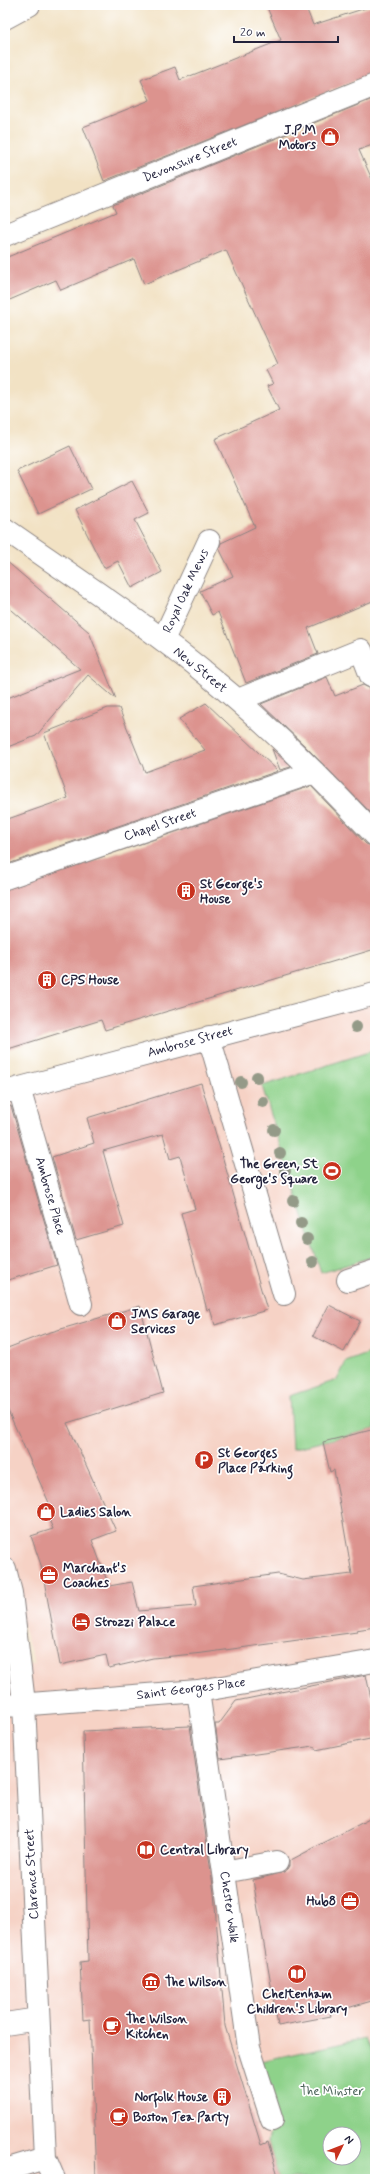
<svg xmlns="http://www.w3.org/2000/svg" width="380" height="2184" font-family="Mynerve,sans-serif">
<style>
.built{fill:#f6d2c5;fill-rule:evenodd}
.green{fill:#8ed28a;stroke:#587a62;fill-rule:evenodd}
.building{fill:#dc938e}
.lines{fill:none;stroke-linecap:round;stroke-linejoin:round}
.minor-casing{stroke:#8a8280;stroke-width:24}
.minor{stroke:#fff;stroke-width:22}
.tree{fill:#949a88}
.labels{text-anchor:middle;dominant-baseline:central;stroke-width:3.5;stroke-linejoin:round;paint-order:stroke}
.poi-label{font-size:13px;font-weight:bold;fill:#22223b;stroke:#fff;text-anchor:start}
.street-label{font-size:13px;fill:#22223b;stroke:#fff}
.park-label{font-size:13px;fill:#486057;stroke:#fff}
</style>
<rect width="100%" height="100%" fill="#fff"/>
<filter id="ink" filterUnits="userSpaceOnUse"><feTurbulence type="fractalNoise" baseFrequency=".025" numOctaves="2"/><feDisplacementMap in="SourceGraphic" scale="8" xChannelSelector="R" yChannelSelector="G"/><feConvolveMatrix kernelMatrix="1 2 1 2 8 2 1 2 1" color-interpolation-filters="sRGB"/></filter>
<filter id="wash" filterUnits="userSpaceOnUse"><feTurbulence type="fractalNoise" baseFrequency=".012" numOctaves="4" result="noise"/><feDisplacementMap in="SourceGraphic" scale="16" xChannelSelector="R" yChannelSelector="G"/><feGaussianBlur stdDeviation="0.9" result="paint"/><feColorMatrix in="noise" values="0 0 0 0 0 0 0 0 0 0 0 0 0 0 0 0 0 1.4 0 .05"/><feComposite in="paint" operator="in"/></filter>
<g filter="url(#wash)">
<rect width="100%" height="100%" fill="#f2e2c4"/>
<path class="built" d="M 375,987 L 375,2179 L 5,2179 L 5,1671 L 35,1664 L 5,1571 L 5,1095 ZM 330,2134 L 354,2134 L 354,2158 L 330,2158 Z"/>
<path class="green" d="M 375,1050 L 375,1256 L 321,1273 L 262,1086 Z
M 375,1351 L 375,1429 L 292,1449 L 289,1396 L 337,1380 L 346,1362 Z
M 366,2038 L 375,2058 L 375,2179 L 279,2179 L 268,2142 L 272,2120 L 261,2061 ZM 330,2134 L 354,2134 L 354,2158 L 330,2158 Z"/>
<g id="blocks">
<path class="building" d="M 266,5 L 305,5 L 313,25 L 375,5 L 375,73 L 104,181 L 83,127 L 150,100 L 141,80 L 143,79 L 175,67 L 180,80 L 281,40 Z
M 375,98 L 375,144 L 359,150 L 375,186 L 375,600 L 308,628 L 318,654 L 246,683 L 218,612 L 212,615 L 200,591 L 233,576 L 219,548 L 221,543 L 255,527 L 215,439 L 279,410 L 267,386 L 273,384 L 266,370 L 278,364 L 226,250 L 144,284 L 134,259 L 61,290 L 56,280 L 5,302 L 5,258 L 116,212 L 113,205 Z
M 70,446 L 91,489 L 38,514 L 17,471 Z
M 132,481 L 149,513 L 135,520 L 162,572 L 132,588 L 118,561 L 104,568 L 75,510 Z
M 5,560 L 89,632 L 116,699 L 88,675 L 36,736 L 5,748 L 5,699 L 80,669 L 5,604 Z
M 327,677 L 335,696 L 363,685 L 369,688 L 375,688 L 375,817 L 304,745 L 261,704 Z
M 206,703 L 278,771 L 5,865 L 5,820 L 68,798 L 44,733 L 108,708 L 119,708 L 145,772 L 205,750 L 179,719 Z
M 272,749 L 287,763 L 291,767 L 280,770 Z
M 311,786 L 366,844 L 375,847 L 375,949 L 105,1030 L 101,1020 L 5,1050 L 5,890 Z
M 201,1083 L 267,1310 L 215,1325 L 210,1309 L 207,1310 L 181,1213 L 195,1209 L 180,1156 L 170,1159 L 163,1134 L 103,1151 L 124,1226 L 76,1240 L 52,1157 L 94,1143 L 87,1118 Z
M 11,1106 L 57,1265 L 5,1281 L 5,1107 Z
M 329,1305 L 360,1321 L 344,1352 L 313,1336 Z
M 140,1306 L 163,1393 L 67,1423 L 116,1531 L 92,1540 L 109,1586 L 132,1582 L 139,1611 L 196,1606 L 193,1586 L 278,1574 L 303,1580 L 352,1574 L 334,1470 L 330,1472 L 323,1442 L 375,1429 L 375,1627 L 356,1630 L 357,1632 L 203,1653 L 153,1658 L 109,1668 L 106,1655 L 60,1665 L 41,1565 L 31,1536 L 53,1529 L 44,1508 L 50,1505 L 5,1404 L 5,1349 L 44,1334 Z
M 366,1675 L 375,1717 L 375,1738 L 316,1750 L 314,1746 L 220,1759 L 215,1724 L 219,1724 L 236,1701 Z
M 190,1726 L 214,1893 L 225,2026 L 261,2145 L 268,2142 L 279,2179 L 96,2179 L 90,2019 L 83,2020 L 80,1962 L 88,1961 L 83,1731 Z
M 375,1816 L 375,2000 L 330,2013 L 331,2016 L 278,2026 L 253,1880 L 285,1872 L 289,1866 L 289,1861 Z"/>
</g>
</g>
<g filter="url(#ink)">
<use href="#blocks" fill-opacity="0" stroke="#8a8280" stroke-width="1"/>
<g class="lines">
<defs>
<path id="minor" d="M 5,18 L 29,5
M 5,235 L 375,85
M 5,529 C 74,577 146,624 211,678 C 270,726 323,780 375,835
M 163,640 L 209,541
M 238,700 L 361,650 L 371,676
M 5,878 L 314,772
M 209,1037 L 284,1294
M 19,1088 L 81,1304
M 5,1092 L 375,994
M 348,1280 L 375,1271
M 5,1569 L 11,1593 L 24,1703 L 45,2158 L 54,2179
M 198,1691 L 249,2048 L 272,2120
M 5,1706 L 198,1691 L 375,1661
M 224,1872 L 277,1862
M 5,2024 L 38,2019
M 5,2170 L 45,2158"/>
</defs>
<use href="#minor" class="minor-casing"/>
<use href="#minor" class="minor"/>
</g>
<g class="tree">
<circle cx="356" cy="1027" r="6"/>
<circle cx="257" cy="1077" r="6"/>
<circle cx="241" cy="1082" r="6"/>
<circle cx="263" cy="1102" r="6"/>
<circle cx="274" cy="1130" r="6"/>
<circle cx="280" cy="1153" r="6"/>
<circle cx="285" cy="1171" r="6"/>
<circle cx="293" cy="1201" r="6"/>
<circle cx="301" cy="1223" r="6"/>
<circle cx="307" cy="1239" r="6"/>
<circle cx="313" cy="1262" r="6"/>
</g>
</g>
<defs>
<symbol id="shop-disc" viewBox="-11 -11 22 22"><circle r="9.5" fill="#c8321e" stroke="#fff"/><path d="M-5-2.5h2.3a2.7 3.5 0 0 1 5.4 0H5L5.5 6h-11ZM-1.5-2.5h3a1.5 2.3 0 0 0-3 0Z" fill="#fff"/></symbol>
<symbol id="building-disc" viewBox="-11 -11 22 22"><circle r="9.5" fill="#c8321e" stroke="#fff"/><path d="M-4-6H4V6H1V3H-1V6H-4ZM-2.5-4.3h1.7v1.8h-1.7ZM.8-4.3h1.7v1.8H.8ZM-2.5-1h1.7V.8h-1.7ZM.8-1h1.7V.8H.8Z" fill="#fff"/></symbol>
<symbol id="stadium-disc" viewBox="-11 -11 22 22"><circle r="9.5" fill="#c8321e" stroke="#fff"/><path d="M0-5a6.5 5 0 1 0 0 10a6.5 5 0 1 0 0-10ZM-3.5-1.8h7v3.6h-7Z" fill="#fff"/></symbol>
<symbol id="parking-disc" viewBox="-11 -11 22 22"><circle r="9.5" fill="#c8321e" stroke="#fff"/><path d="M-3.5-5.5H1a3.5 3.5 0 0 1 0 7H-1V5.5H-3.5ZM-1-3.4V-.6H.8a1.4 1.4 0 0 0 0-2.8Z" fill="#fff"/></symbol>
<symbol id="office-disc" viewBox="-11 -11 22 22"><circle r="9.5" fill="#c8321e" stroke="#fff"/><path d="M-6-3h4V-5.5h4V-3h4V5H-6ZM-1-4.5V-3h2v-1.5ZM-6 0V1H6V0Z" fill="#fff"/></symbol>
<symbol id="hotel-disc" viewBox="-11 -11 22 22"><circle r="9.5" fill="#c8321e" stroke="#fff"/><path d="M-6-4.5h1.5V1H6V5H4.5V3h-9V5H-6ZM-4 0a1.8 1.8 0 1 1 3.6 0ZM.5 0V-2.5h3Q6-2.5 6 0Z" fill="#fff"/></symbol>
<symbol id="library-disc" viewBox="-11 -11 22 22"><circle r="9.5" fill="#c8321e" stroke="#fff"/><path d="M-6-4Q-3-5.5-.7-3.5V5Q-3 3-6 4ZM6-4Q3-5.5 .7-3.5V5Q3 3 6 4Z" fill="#fff"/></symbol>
<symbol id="museum-disc" viewBox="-11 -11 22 22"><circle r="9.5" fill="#c8321e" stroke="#fff"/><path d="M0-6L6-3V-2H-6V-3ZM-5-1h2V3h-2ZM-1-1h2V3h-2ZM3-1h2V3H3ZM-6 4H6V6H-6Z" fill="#fff"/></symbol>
<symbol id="cafe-disc" viewBox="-11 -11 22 22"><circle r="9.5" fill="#c8321e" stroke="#fff"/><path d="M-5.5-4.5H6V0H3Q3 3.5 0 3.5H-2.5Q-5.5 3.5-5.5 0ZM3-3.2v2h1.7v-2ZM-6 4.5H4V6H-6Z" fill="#fff"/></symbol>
</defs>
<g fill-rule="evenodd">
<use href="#shop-disc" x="319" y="126" width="22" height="22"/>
<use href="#building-disc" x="175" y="880" width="22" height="22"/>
<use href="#building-disc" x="36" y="969" width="22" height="22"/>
<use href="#stadium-disc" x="321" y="1160" width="22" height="22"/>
<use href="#shop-disc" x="106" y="1310" width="22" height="22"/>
<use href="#parking-disc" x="193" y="1449" width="22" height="22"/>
<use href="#shop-disc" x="35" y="1501" width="22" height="22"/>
<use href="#office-disc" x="38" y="1564" width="22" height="22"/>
<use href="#hotel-disc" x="70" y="1611" width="22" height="22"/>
<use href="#library-disc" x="135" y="1839" width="22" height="22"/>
<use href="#office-disc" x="339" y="1890" width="22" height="22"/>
<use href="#library-disc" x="286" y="1963" width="22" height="22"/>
<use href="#museum-disc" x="140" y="1971" width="22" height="22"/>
<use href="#cafe-disc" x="101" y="2015" width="22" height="22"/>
<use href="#building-disc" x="211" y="2086" width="22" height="22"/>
<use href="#cafe-disc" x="108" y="2106" width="22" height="22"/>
</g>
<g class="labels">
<g class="poi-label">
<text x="316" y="130" text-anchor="end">J.P.M<tspan x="316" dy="15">Motors</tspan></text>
<text x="200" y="884">St George's<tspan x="200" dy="15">House</tspan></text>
<text x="61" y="980">CPS House</text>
<text x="318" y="1164" text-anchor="end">The Green, St<tspan x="318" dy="15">George's Square</tspan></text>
<text x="131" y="1314">JMS Garage<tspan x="131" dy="15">Services</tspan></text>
<text x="218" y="1453">St Georges<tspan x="218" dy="15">Place Parking</tspan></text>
<text x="60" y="1512">Ladies Salon</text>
<text x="63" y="1568">Marchant's<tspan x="63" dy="15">Coaches</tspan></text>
<text x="95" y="1622">Strozzi Palace</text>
<text x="160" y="1850">Central Library</text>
<text x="336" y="1901" text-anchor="end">Hub8</text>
<text x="165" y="1982">The Wilson</text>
<text x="297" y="1994" text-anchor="middle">Cheltenham<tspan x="297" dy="15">Children's Library</tspan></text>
<text x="126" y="2019">The Wilson<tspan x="126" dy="15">Kitchen</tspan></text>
<text x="208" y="2097" text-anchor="end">Norfolk House</text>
<text x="133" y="2117">Boston Tea Party</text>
</g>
<g class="street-label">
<text transform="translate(190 160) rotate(-22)">Devonshire Street</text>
<text transform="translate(186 591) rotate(-65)">Royal Oak Mews</text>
<text transform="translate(200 670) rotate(39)">New Street</text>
<text transform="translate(160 825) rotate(-19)">Chapel Street</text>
<text transform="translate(190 1042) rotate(-15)">Ambrose Street</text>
<text transform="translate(50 1196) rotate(74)">Ambrose Place</text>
<text transform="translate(191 1689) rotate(-7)">Saint Georges Place</text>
<text transform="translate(32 1874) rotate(-93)">Clarence Street</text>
<text transform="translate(229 1907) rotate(82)">Chester Walk</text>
</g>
<g class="park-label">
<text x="332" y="2091">The Minster</text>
</g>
</g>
<rect width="380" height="2184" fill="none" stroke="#fff" stroke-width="20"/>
<g transform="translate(342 2146) rotate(47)"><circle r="19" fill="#ffffff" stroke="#a7a7b1"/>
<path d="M0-3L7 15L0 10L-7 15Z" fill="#c8321e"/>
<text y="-6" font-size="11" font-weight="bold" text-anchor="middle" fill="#22223b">N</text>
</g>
<path d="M234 36v6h104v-6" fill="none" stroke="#22223b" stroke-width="2"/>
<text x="240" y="36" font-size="12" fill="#22223b" stroke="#ffffff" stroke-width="3" paint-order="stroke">20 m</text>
</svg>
